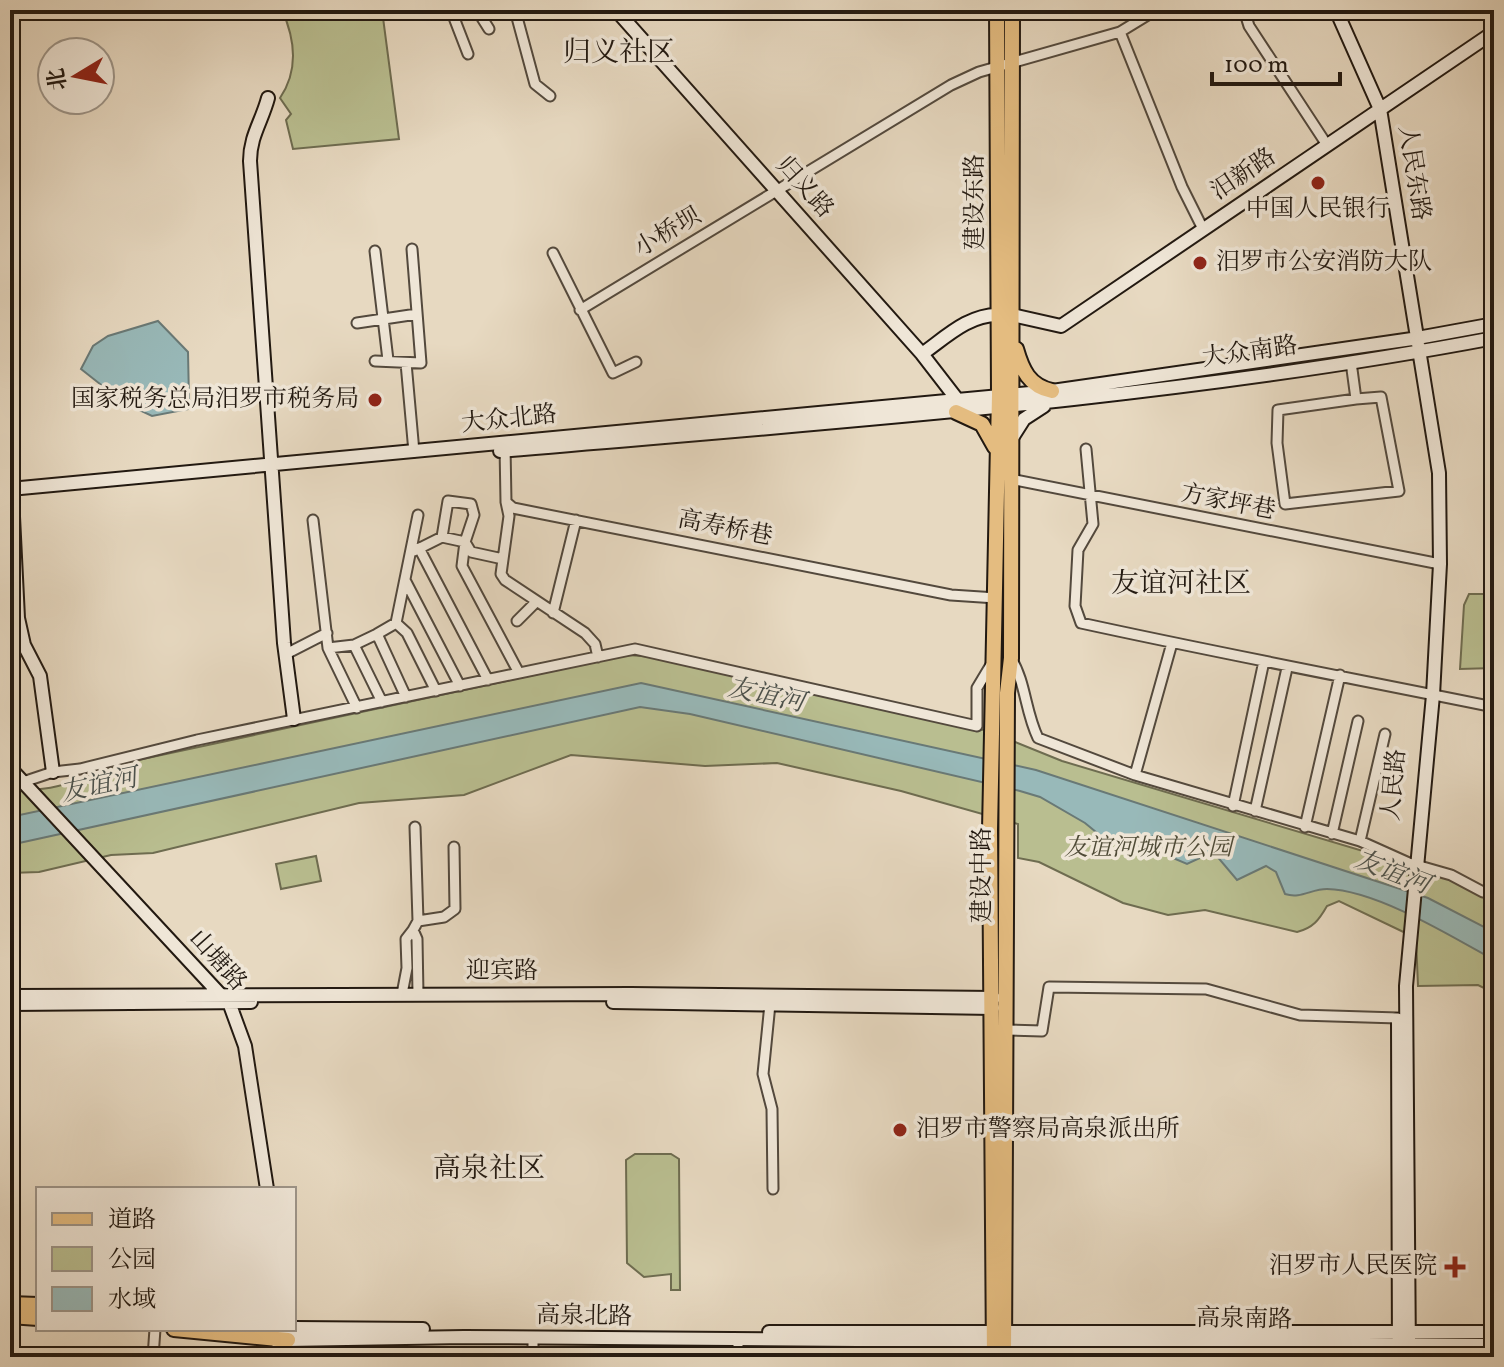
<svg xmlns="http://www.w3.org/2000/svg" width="1504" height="1367" font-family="Vollkorn,'Noto Serif SC',serif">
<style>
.green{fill:#b9be90;stroke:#6e6c50;stroke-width:2}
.water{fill:#98b9b9;stroke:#697976;stroke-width:2}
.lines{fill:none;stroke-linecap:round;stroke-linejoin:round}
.street-casing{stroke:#53493d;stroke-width:13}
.secondary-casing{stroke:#221911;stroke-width:16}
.primary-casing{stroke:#221911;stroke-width:18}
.street{stroke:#efe6d7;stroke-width:9}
.secondary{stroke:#efe6d7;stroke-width:12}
.primary{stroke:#e4bc80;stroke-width:14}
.poi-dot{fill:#8f2418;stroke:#efe6d7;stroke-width:3}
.labels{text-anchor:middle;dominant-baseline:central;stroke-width:7;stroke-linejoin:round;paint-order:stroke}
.street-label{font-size:24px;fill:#221911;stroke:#efe6d7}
.poi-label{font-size:24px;fill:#221911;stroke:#efe6d7;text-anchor:start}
.park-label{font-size:24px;font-style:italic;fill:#4f4b37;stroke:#efe6d7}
.water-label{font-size:26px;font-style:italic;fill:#4b514c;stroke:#efe6d7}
.quarter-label{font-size:28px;fill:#221911;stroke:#efe6d7}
</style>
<rect width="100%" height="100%" fill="#e7d9c1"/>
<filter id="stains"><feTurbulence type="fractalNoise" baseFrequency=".0025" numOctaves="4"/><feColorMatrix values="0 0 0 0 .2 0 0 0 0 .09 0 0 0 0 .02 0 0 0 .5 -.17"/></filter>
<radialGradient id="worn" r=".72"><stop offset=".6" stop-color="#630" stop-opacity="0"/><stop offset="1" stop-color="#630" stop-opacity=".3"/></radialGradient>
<path class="green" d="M 282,10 L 382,10 L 399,139 L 293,149 L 286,120 L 291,114 L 280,98 C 299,70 295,39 282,10 Z
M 1469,594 L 1494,594 L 1494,668 L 1460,669 L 1464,605 Z
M 627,655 L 671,658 L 988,731 L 1062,761 L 1450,877 L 1494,898 L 1494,993 L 1478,985 L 1418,986 L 1416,938 L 1339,901 L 1327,906 C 1319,920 1313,928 1297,932 L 1205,910 L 1168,915 L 1123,903 L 1039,862 L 1018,858 L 1018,824 L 901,791 L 777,763 L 705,766 L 571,755 L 464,795 L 359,803 L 153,853 L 111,855 L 39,872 L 10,873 L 10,788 C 49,796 88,776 124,763 Z
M 316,856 L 321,881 L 281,889 L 276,864 Z
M 635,1154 L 671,1154 L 679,1159 L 680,1290 L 671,1290 L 671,1274 L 644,1277 L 627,1263 L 626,1160 Z"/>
<path class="water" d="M 158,321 L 188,352 L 189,400 L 199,407 L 152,416 L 124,403 L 81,369 L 93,346 L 108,336 Z
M 641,683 L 1036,770 L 1428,898 L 1494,932 L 1494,960 C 1451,936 1376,890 1327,889 C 1311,889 1301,899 1285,894 L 1276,872 L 1266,866 L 1237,880 L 1216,855 L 1204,856 L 1187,864 L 1173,858 L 1167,840 L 1155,835 L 1139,846 L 1107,841 L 1085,823 L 1040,797 L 1020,791 L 690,714 L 640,707 L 10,845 L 10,817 Z"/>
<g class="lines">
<defs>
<path id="street" d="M 451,10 L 468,54
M 477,10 L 489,29
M 515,10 L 535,84 L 550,96
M 1244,10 L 1249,26 L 1327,145
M 10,13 L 15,10
M 1120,32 L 1182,187 L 1203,229
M 375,251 L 388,360
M 553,253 L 613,373 L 636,362
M 580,310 L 951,85 L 979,72 L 1120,32 L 1156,10
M 357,323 L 417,314
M 375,361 L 421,363 L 412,249
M 1351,362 L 1356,399 L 1278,410 L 1277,443 L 1285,504 L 1399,491 L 1381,397 L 1356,399
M 406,363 L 414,452
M 505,446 L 506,502 L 513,508 L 951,595 L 996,598
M 1086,449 L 1093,524 L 1078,550 L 1075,606 L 1081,623 C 1218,653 1356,679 1494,707
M 1010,479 L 1440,564
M 506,502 L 509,516 L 501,574 L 505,580 L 585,633 L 595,644 L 598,657
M 313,520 L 328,648 L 357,708
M 442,537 L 448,501 L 471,504 L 474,515 L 465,542 L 462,566 L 519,673
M 419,548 L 488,680
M 414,551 L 442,537 L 465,542 L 471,552 L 503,559
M 405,580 L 460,686
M 553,613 L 576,520
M 517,621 L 536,602
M 396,623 L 407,633 L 436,691
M 354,645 L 377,634
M 328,648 L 354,645 L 382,702
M 286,654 L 327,633
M 1011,658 C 1026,683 1025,711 1038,738 L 1135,775 L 1360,841 L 1409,863 L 1451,875 L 1483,892 L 1494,893
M 406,697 L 377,634 L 396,623 L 418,515
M 1135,775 L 1172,643
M 23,782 L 53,772 L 80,769 L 197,740 L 635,649 L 977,726 L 977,688 L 992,663
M 1233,806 L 1264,661
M 1255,811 L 1287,668
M 415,827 L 418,921
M 1305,827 L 1340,675
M 1332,834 L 1358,721
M 1360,841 L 1385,734
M 402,994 L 407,968 L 406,939 L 413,930
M 418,994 L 417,939 L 413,930 L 418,921 L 444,917 L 455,909 L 454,847
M 770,1004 L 763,1074 L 772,1109 L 773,1189
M 1004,1030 L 1042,1031 L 1049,987 L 1206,989 L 1300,1015 L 1398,1018
M 153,1357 L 155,1329
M 533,1357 L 533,1338
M 738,1357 L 738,1340"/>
<path id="secondary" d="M 616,10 L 922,354 L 956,398
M 1336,10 L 1380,109 L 1439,473 L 1440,564 L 1433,695 L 1406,986 L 1409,1357
M 268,98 C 262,121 250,136 250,161 L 284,643 L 294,719
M 1012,315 L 1061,326 L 1494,32
M 922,354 C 946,337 969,314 999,315
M 1010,441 L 1024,419 L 1044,406
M 500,451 C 832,422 1166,400 1494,338
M 10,456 L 18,618 L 24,645 L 40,676 L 53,772
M 10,489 L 1052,391 L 1412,339 L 1494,324
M 10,768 L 230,1005 L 245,1046 L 267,1189
M 10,996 L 631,994 L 994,998
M 613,1002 L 993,1008
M 10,1004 L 251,1002
M 1398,1020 L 1399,1357
M 294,1328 L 423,1329
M 278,1329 L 279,1357
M 288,1332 L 289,1357
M 769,1332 L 1494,1332
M 288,1340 L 464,1337 L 1494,1345"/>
<path id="primary" d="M 1016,349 C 1022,370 1029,386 1052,391
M 956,412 L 982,424 L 995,447
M 10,1304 L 38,1305
M 10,1316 L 38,1318
M 174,1329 L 288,1340
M 994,1357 L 990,830 L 999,395 L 997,10
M 1004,1357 L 1007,693 L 1011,658 L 1012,10"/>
</defs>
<use href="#street" class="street-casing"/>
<use href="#secondary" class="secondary-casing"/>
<use href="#primary" class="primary-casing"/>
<use href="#street" class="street"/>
<use href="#secondary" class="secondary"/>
<use href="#primary" class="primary"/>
</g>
<g class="poi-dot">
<circle cx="1318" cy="183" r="8"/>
<circle cx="1200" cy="263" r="8"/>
<circle cx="375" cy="400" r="8"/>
<circle cx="900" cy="1130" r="8"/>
<path d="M1451 1255h8v8h8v8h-8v8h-8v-8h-8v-8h8z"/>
</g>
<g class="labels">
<g class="street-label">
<text transform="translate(1413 173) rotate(81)">人民东路</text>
<text transform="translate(1244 175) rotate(-34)">汨新路</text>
<text transform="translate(804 188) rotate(48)">归义路</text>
<text transform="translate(976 202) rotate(-90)">建设东路</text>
<text transform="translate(668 233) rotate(-31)">小桥坝</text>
<text transform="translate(1250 353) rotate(-8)">大众南路</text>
<text transform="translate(509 420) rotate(-6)">大众北路</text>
<text transform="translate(1228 503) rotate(11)">方家坪巷</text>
<text transform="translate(725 529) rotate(11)">高寿桥巷</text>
<text transform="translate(1395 785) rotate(-85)">人民路</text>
<text transform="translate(983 875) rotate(-90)">建设中路</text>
<text transform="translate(217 961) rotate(48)">山塘路</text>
<text x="502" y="972">迎宾路</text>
<text transform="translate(584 1317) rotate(1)">高泉北路</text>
<text transform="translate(1244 1320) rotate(1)">高泉南路</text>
</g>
<g class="poi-label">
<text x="1318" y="210" text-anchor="middle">中国人民银行</text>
<text x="1216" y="263">汨罗市公安消防大队</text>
<text x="359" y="400" text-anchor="end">国家税务总局汨罗市税务局</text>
<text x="916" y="1130">汨罗市警察局高泉派出所</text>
<text x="1437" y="1267" text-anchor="end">汨罗市人民医院</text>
</g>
<g class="park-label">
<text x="1148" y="849">友谊河城市公园</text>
</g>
<g class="water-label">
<text transform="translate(766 696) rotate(12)">友谊河</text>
<text transform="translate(99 786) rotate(-12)">友谊河</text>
<text transform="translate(1392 873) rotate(21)">友谊河</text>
</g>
<g class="quarter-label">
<text x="619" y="53">归义社区</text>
<text x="1181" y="584">友谊河社区</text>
<text x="489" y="1169">高泉社区</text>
</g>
</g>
<rect width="1504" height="1367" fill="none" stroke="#e7d9c1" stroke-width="40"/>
<rect x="12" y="12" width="1480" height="1343" fill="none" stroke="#221911" stroke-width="4"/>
<rect x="20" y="20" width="1464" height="1327" fill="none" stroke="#221911" stroke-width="2"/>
<rect x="36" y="1187" width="260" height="144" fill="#efe6d7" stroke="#9d9488" stroke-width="2"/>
<rect x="52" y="1213" width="40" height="12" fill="#e4bc80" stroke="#9d9488" stroke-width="2"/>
<text x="108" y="1227" font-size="24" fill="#221911">道路</text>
<rect x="52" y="1247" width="40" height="24" fill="#b9be90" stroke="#9d9488" stroke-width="2"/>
<text x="108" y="1267" font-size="24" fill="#221911">公园</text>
<rect x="52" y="1287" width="40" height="24" fill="#98b9b9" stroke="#9d9488" stroke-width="2"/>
<text x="108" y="1307" font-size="24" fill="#221911">水域</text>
<g transform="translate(76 76) rotate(260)"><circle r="38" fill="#efe6d7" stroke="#9d9488" stroke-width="2"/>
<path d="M0-6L14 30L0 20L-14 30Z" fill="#8f2418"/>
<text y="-12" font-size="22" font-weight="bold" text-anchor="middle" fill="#221911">北</text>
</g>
<path d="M1212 72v12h128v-12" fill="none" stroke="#221911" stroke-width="4"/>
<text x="1224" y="72" font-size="24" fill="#221911" stroke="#efe6d7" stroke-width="6" paint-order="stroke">100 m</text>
<rect width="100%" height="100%" filter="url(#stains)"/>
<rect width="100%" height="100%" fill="url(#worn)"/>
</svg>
